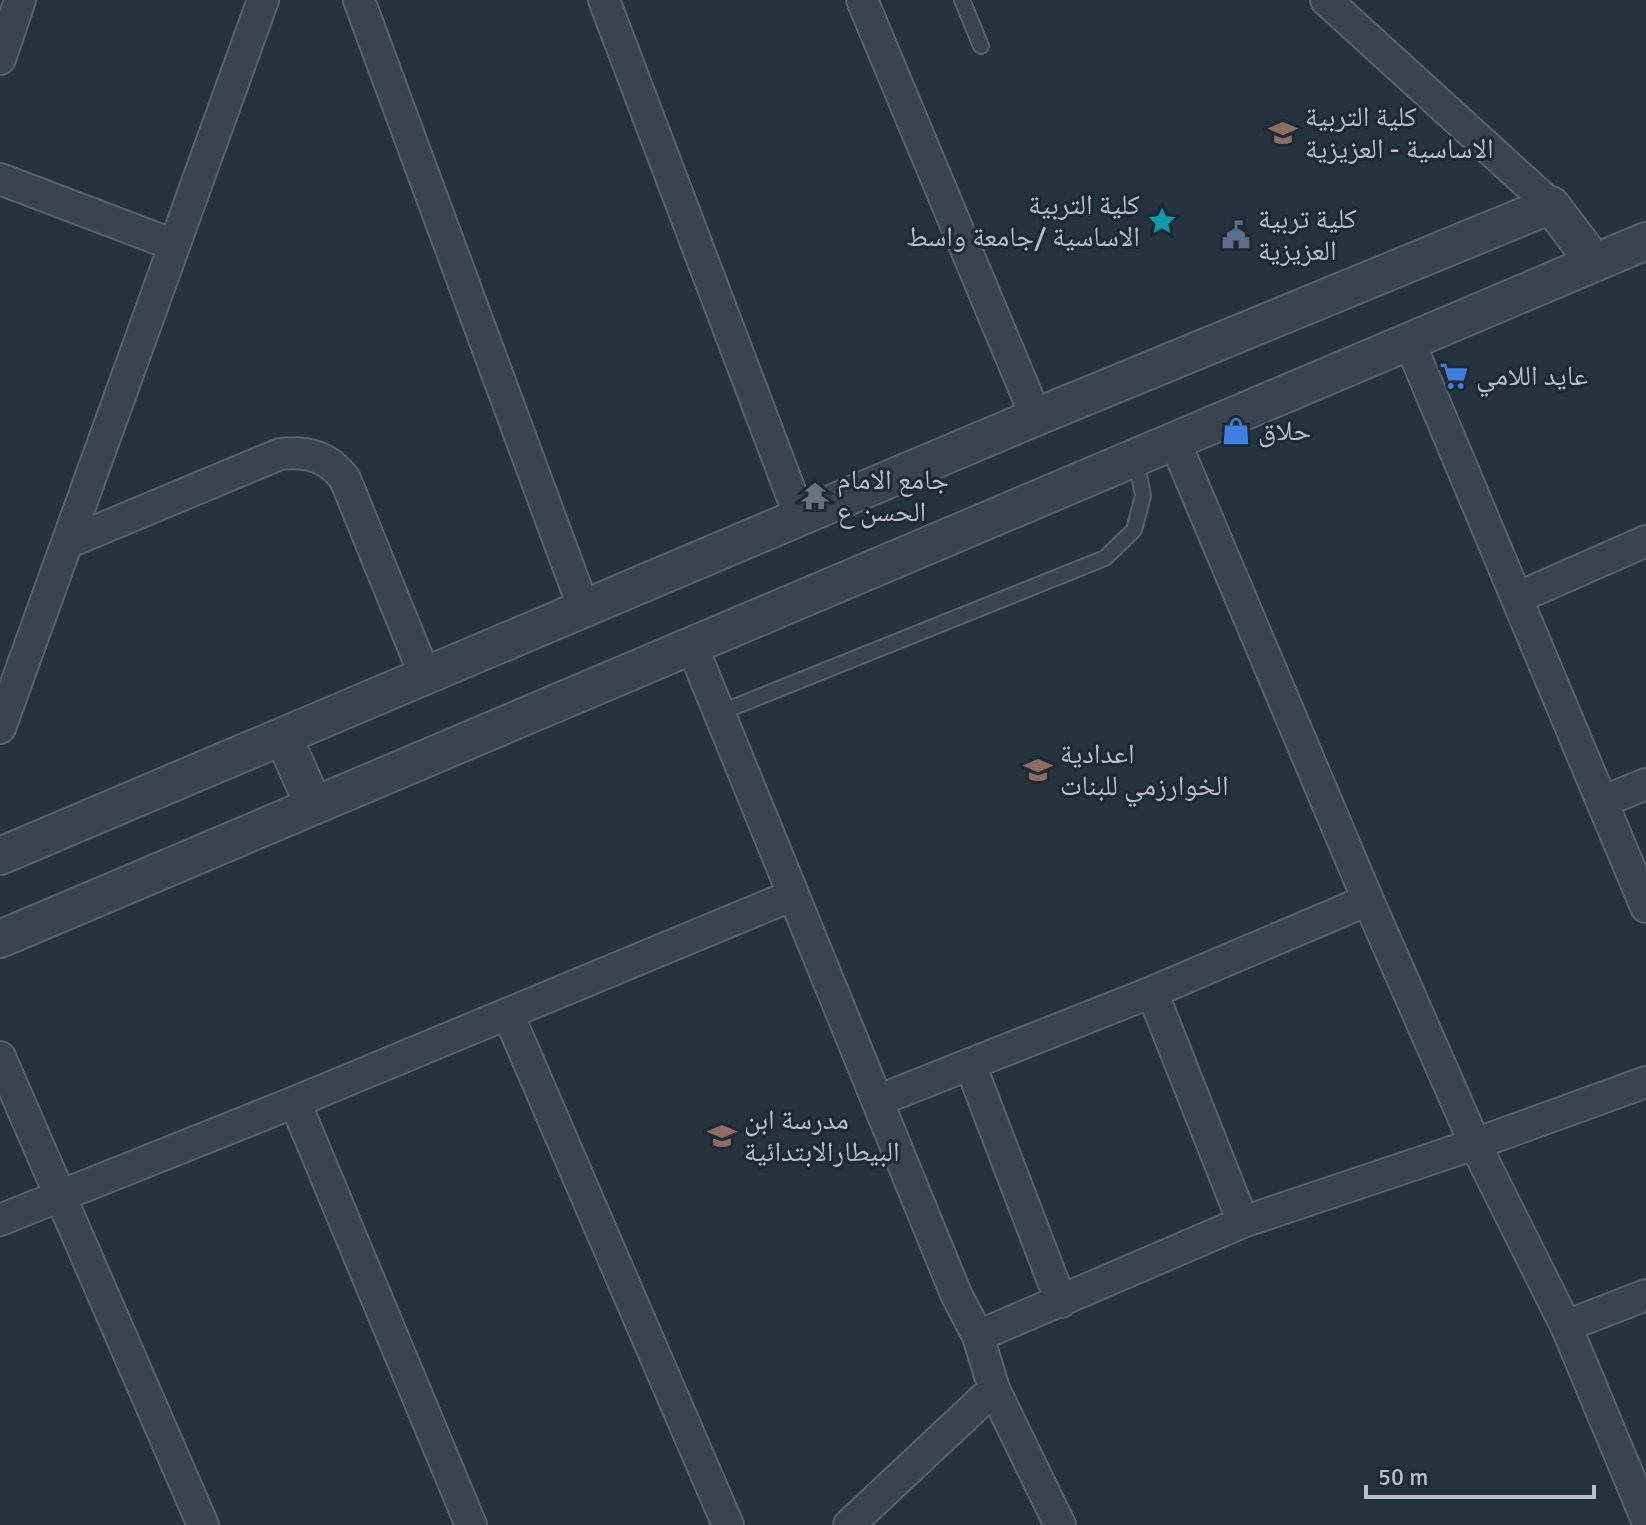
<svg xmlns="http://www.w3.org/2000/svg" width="1646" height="1525" font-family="Signika,'Noto Naskh Arabic',sans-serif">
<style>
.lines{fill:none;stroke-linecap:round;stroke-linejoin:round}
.service-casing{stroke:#57626d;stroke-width:18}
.minor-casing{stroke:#57626d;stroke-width:34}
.tertiary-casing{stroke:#57626d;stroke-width:40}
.service{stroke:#39444f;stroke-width:14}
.minor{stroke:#39444f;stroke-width:30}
.tertiary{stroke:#39444f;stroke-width:36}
.labels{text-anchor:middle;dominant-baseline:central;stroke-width:6;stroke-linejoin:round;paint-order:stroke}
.poi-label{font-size:28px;fill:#b6bfca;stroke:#1e2934;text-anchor:start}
</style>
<rect width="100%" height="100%" fill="#25333f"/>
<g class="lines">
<defs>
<path id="service" d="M 962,0 L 981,46
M 719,713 L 1105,558 L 1134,530 L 1143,496 L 1136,458"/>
<path id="minor" d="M 359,0 L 584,609
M 604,0 L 800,517
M 862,0 L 1036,417
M 1326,0 L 1551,205
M 0,59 L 20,0
M 0,179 L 174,245
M 1409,341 L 1646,907
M 1175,442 L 1368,900 L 1475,1144 L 1566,1326 L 1646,1518
M 67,543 L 280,454 C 307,451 328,456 345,479 L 425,676
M 1517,598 L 1646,541
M 692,646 L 956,1294 L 978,1336 L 994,1389 L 1060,1525
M 0,728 L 263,0
M 1602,802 L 1646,784
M 1152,992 L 1243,1222
M 508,1014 L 728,1525
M 0,1057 L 203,1525
M 970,1064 L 1061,1302
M 877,1101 L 1152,992 L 1368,900
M 295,1102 L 471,1525
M 0,1220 L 295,1102 L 793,895
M 1566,1326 L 1646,1295
M 978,1336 L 1243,1222 L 1475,1144 L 1646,1082
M 849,1525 L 994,1389"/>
<path id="tertiary" d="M 283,736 L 314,806
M 0,856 L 1036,417 L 1551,205 L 1595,263
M 0,939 L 1646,241"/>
</defs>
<use href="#service" class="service-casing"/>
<use href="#minor" class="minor-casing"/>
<use href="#tertiary" class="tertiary-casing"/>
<use href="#service" class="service"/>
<use href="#minor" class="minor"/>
<use href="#tertiary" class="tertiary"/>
</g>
<defs>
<symbol id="university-bare" viewBox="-9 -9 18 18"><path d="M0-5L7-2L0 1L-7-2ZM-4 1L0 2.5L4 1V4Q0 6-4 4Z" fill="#8d6e63" stroke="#1e2934" stroke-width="2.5" paint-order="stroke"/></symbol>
<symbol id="sight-bare" viewBox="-9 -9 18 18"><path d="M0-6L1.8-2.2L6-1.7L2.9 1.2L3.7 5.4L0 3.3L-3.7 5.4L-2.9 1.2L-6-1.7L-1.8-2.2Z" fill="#0f9aa8" stroke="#1e2934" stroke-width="2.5" paint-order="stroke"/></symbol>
<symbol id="civic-bare" viewBox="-9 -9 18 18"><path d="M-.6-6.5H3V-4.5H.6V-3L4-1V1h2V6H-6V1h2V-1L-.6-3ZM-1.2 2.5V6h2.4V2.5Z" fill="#5c6f8a" stroke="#1e2934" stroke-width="2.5" paint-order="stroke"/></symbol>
<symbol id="supermarket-bare" viewBox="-9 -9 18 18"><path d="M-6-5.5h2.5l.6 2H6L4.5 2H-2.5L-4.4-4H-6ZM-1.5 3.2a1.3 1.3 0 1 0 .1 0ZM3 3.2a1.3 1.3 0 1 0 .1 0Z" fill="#3f7fe0" stroke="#1e2934" stroke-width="2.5" paint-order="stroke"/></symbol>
<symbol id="shop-bare" viewBox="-9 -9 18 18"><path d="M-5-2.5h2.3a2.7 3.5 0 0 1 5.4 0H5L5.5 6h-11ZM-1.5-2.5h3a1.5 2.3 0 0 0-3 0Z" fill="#3f7fe0" stroke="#1e2934" stroke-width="2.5" paint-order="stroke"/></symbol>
<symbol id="temple-bare" viewBox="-9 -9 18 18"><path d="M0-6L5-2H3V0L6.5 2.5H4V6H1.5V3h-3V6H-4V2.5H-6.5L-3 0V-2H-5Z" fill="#6b7280" stroke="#1e2934" stroke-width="2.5" paint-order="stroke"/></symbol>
<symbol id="school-bare" viewBox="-9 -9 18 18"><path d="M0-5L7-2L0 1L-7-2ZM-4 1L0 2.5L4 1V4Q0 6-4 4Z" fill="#8d6e63" stroke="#1e2934" stroke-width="2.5" paint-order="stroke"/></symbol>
</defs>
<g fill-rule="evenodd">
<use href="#university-bare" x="1263" y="113" width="40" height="40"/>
<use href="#sight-bare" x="1142" y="201" width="40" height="40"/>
<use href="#civic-bare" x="1216" y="215" width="40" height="40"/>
<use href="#supermarket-bare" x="1434" y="356" width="40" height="40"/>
<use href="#shop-bare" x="1216" y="411" width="40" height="40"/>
<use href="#temple-bare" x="795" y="476" width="40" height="40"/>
<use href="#school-bare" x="1018" y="750" width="40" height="40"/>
<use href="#school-bare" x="702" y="1116" width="40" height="40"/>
</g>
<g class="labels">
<g class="poi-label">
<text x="1305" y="117">كلية التربية<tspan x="1305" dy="32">الاساسية - العزيزية</tspan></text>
<text x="1140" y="205" text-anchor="end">كلية التربية<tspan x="1140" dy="32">الاساسية /جامعة واسط</tspan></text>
<text x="1258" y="219">كلية تربية<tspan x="1258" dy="32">العزيزية</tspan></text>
<text x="1476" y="376">عايد اللامي</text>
<text x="1258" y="431">حلاق</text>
<text x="837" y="480">جامع الامام<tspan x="837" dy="32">الحسن ع</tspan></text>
<text x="1060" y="754">اعدادية<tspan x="1060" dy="32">الخوارزمي للبنات</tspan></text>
<text x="744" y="1120">مدرسة ابن<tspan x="744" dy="32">البيطارالابتدائية</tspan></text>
</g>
</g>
<path d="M1366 1485v12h228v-12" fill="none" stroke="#b6bfca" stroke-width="4"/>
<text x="1378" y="1485" font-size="24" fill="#b6bfca" stroke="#1e2934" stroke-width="6" paint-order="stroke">50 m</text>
</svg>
